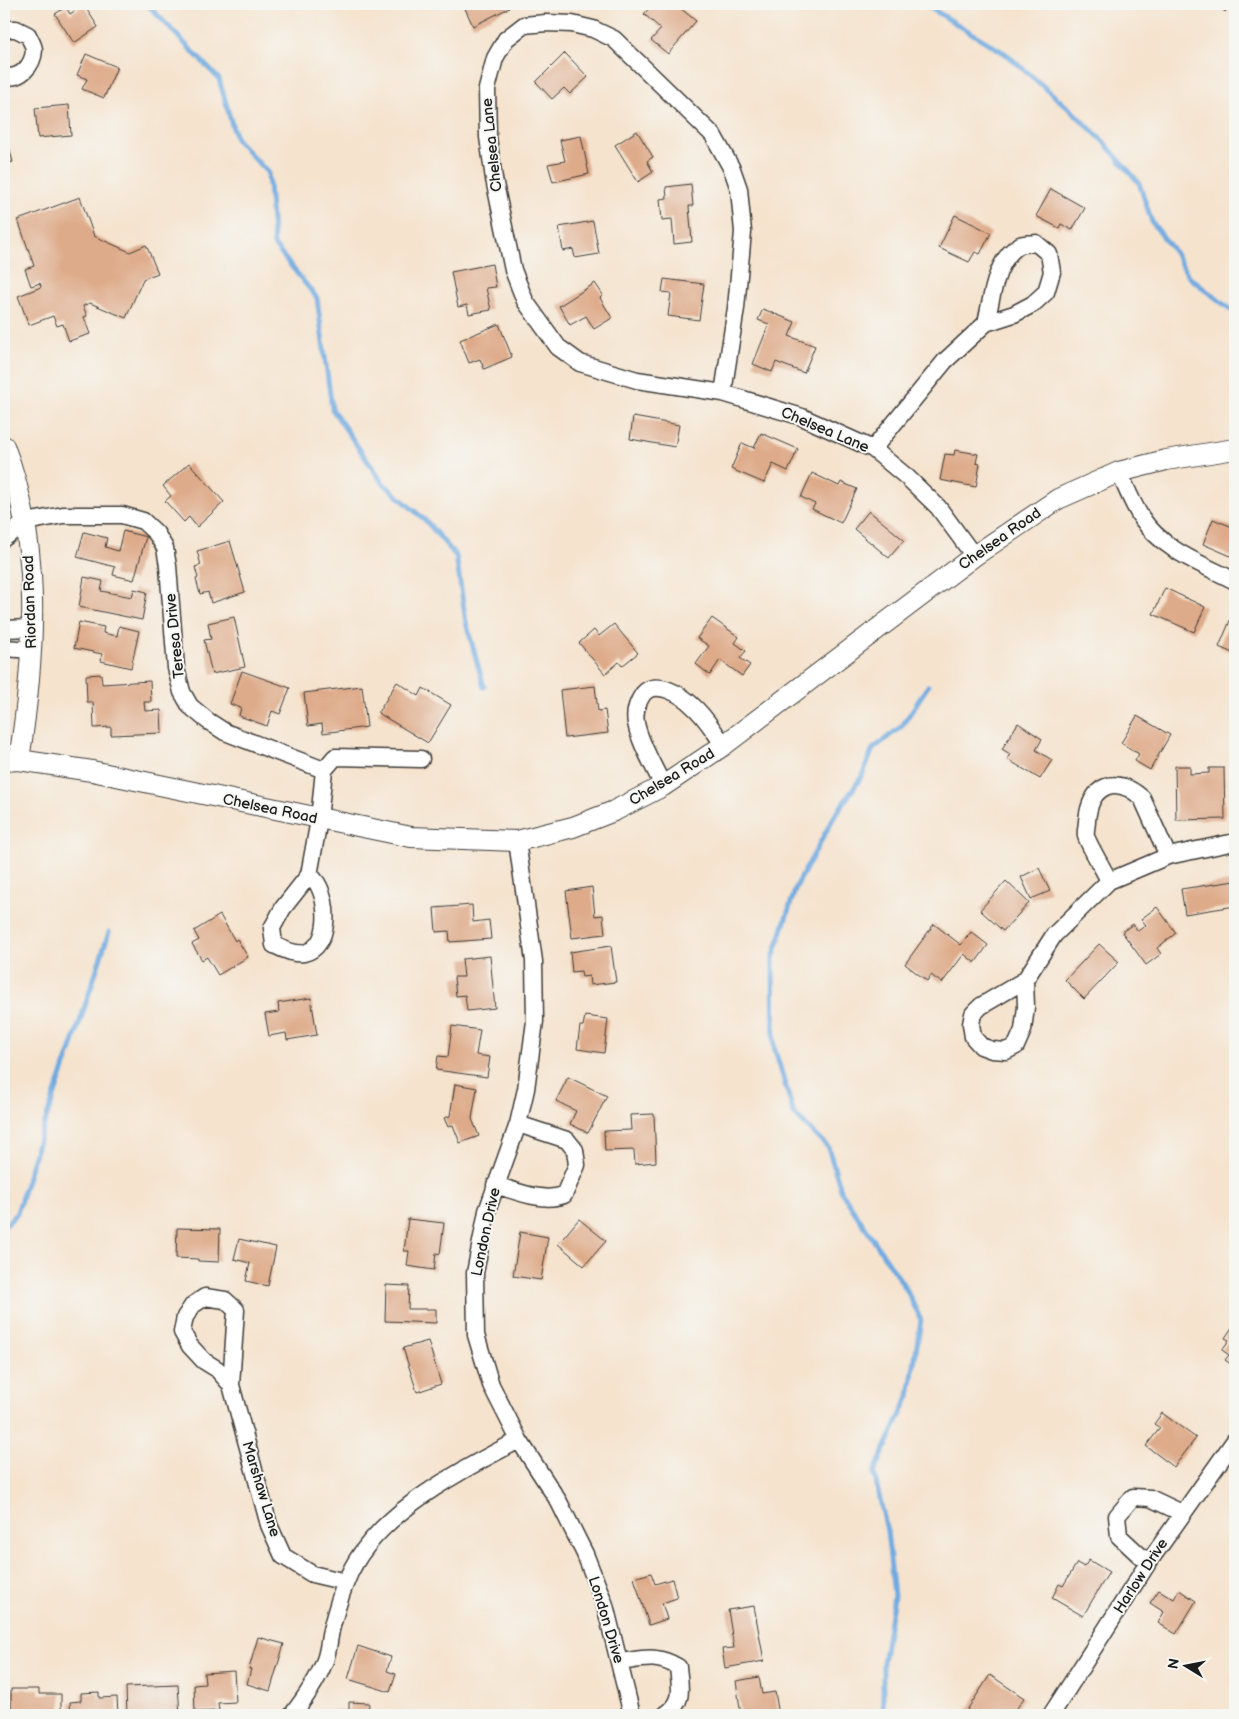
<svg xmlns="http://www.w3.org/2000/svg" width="1239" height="1719" font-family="'Balsamiq Sans',sans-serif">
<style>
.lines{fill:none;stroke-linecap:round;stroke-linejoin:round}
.stream{stroke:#70aae0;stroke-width:5}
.building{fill:#deab8a}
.minor-casing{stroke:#3d3a37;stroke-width:19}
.tertiary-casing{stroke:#3d3a37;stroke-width:22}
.minor{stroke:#fff;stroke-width:16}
.tertiary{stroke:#fff;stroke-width:20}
.labels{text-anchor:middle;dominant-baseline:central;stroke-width:4;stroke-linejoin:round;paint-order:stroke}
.street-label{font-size:15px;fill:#1c1c1c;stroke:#f6f6f2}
</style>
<rect width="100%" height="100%" fill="#f6f6f2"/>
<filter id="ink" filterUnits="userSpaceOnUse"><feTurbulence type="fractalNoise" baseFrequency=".02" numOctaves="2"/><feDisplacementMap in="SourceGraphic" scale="10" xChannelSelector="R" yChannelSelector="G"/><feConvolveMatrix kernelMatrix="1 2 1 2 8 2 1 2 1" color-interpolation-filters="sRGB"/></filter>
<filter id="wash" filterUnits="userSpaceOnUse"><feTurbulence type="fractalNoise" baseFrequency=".0096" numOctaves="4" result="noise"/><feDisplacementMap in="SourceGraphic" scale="20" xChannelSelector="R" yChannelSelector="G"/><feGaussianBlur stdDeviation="1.12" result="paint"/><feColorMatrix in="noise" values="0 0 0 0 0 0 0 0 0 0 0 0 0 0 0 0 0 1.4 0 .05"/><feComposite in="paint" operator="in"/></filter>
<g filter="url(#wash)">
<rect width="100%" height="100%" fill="#f5e3ce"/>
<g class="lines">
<path class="stream" d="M 147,4 L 219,79 L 236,139 L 268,173 L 274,245 L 317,298 L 332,409 L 382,482 L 426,521 L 456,556 L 466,622 L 484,687
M 924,4 L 1006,54 L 1074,113 L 1103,141 L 1139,183 L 1152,222 L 1173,250 L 1189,277 L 1235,313
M 4,1227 L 17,1213 L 41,1133 L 71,1049 L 109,932
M 883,1715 L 883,1663 L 894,1596 L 887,1531 L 874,1473 L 909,1396 L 921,1320 L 905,1287 L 842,1193 L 828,1147 L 794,1114 L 774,1047 L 773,958 L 796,887 L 834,817 L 862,776 L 873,749 L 902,726 L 928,686"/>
</g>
<g id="blocks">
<path class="building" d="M 463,4 L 507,4 L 509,8 L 473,26 Z
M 653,4 L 682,4 L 679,7 L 696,21 L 668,54 L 651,40 L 661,29 L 644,14 Z
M 1217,4 L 1233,4 L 1225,12 Z
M 84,5 L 98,27 L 74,43 L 55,14 L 66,7 L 70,14 Z
M 565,53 L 588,77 L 570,94 L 564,88 L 552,99 L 536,82 Z
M 86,54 L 117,67 L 104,98 L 82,89 L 87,79 L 77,75 Z
M 69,105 L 71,135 L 38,138 L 35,108 Z
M 637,131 L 653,157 L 647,161 L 653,172 L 638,182 L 615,145 Z
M 581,136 L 589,174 L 553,182 L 548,164 L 565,161 L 560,140 Z
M 6,137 L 13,162 L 4,164 L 4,138 Z
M 691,184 L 693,206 L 689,206 L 692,242 L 674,244 L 672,219 L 662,220 L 660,199 L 667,198 L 666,187 Z
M 1051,189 L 1085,208 L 1072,230 L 1061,224 L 1059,228 L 1036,216 Z
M 80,197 L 94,236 L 130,252 L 146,245 L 158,273 L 143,279 L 126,318 L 90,303 L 83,306 L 87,316 L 84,317 L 90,334 L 69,341 L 63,324 L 57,326 L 53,316 L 29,325 L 18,296 L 41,287 L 40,283 L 31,286 L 25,269 L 34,266 L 18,220 Z
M 955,215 L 991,233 L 980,254 L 975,252 L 969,262 L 939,248 Z
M 593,221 L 599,254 L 575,258 L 573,249 L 563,251 L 559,227 Z
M 492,264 L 496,287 L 486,288 L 491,310 L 469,314 L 467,305 L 458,307 L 451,272 Z
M 664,279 L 704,284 L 699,320 L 668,316 L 671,293 L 662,292 Z
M 595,283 L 603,295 L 600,298 L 612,318 L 594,329 L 586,316 L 570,325 L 559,306 Z
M 763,309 L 795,322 L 789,336 L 815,346 L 804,373 L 776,362 L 772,372 L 753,364 L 769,324 L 758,320 Z
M 499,324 L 512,357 L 484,369 L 480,359 L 469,363 L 460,340 Z
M 633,417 L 679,425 L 675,447 L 630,439 Z
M 761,433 L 798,449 L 788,471 L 773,464 L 764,483 L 731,469 L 742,443 L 754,448 Z
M 955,450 L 978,454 L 976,463 L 980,464 L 976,487 L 940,480 L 945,454 L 954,455 Z
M 189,463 L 224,502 L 197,527 L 189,517 L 184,522 L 165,501 L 171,496 L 163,486 Z
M 812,473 L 839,486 L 841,482 L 857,489 L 841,523 L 812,509 L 815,504 L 801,497 Z
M 869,511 L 904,540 L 889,558 L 854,529 Z
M 1213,519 L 1235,528 L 1235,553 L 1233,557 L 1203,544 Z
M 123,531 L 146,537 L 134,580 L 113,575 L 115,567 L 77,557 L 84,532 L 107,538 L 105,547 L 118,551 Z
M 230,541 L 245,592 L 211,603 L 208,592 L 200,594 L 196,579 L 198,578 L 195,567 L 201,565 L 197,551 Z
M 84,577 L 103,581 L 101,591 L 132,597 L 134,589 L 147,592 L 142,620 L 79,607 Z
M 1165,588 L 1205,607 L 1194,632 L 1153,614 Z
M 1234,611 L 1235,612 L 1235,654 L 1219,647 Z
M 234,617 L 245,667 L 212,674 L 204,640 L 211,639 L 208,623 Z
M 712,618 L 739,637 L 735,643 L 746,651 L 740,658 L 750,665 L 742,676 L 720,660 L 710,675 L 696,664 L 709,646 L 697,638 Z
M 79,622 L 104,627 L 103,633 L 117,636 L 119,626 L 139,631 L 131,668 L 101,661 L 102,654 L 74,648 Z
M 614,624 L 638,653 L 622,666 L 619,662 L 605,674 L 579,643 L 594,630 L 599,636 Z
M 242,671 L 290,688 L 280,714 L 272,711 L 267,726 L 239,716 L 241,708 L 230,704 Z
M 101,674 L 102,684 L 150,681 L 151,702 L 144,702 L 145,711 L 161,710 L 162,733 L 111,735 L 111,727 L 94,728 L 93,702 L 87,702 L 86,675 Z
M 397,682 L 419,696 L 423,688 L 451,705 L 428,743 L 378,713 Z
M 362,686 L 367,727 L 323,733 L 322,724 L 308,726 L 304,693 Z
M 595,686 L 598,711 L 605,710 L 608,733 L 565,738 L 560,690 Z
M 1137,716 L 1170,735 L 1150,770 L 1135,761 L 1139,754 L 1121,743 Z
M 1018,723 L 1042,739 L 1036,750 L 1052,760 L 1040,779 L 1007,759 L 1010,754 L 1002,749 Z
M 1175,766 L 1190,766 L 1190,774 L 1209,773 L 1209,768 L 1224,768 L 1225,819 L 1176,820 Z
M 1039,868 L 1050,891 L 1031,899 L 1021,877 Z
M 1006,881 L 1029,903 L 1003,931 L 980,910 Z
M 1235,881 L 1235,906 L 1185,914 L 1181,889 Z
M 592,887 L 595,916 L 603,915 L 605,934 L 572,938 L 566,891 Z
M 472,905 L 473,922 L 489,920 L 491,939 L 450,942 L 449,931 L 436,932 L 434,908 Z
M 1157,907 L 1176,933 L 1157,948 L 1161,954 L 1146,965 L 1122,932 L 1133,924 L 1138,931 L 1146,925 L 1141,919 Z
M 220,915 L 235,941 L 237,939 L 248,957 L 218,975 L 207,957 L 202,960 L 192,944 L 199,940 L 194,931 Z
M 934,924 L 961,945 L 971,932 L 988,945 L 975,963 L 964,954 L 942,983 L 931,975 L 927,981 L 905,964 Z
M 1099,944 L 1119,962 L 1084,999 L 1065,980 Z
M 611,946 L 616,982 L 590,985 L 589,976 L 582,977 L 581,971 L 572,972 L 570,952 Z
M 490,956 L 495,1008 L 467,1011 L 465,995 L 456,996 L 454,977 L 464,977 L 462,959 Z
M 311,998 L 317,1035 L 287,1040 L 286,1033 L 269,1036 L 265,1014 L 279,1012 L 278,1003 Z
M 585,1016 L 608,1019 L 604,1053 L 577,1049 L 580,1026 L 583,1026 Z
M 452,1026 L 480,1030 L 476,1055 L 490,1057 L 487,1077 L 436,1070 L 438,1056 L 448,1057 Z
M 568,1077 L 607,1096 L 588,1133 L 570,1124 L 576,1111 L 556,1101 Z
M 455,1084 L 477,1088 L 472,1119 L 479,1136 L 460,1143 L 453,1125 L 448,1127 L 444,1118 L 450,1116 Z
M 654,1114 L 656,1162 L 635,1164 L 634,1150 L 605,1151 L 604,1131 L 631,1130 L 630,1115 Z
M 408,1219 L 444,1223 L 440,1254 L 436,1253 L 434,1270 L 407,1266 L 409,1251 L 404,1251 Z
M 579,1219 L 606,1241 L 584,1266 L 558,1244 Z
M 177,1228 L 220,1229 L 219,1262 L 198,1261 L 198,1259 L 176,1258 Z
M 520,1232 L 548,1237 L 541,1280 L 513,1276 Z
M 239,1239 L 276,1247 L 268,1286 L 246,1281 L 250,1263 L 234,1259 Z
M 386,1285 L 409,1286 L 408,1309 L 436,1309 L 436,1323 L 385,1321 Z
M 1233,1326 L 1235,1327 L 1235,1367 L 1225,1360 L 1229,1355 L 1222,1350 L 1229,1340 L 1225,1338 Z
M 428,1341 L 441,1384 L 417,1392 L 403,1348 Z
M 1162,1413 L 1196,1438 L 1174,1467 L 1146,1446 L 1160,1428 L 1154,1424 Z
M 1089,1560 L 1109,1572 L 1083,1616 L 1052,1598 L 1059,1584 L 1063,1586 L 1077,1563 L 1084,1567 Z
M 651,1573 L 655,1584 L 672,1579 L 677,1598 L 662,1603 L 667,1619 L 649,1625 L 634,1578 Z
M 1159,1590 L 1174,1599 L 1179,1590 L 1196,1601 L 1176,1634 L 1158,1623 L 1164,1612 L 1150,1603 Z
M 754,1606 L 764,1661 L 725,1668 L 722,1649 L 734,1648 L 728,1610 Z
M 258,1637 L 284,1644 L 270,1691 L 247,1684 L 251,1669 L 249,1669 Z
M 358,1646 L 391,1657 L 387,1671 L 396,1674 L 390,1692 L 348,1679 Z
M 234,1671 L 236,1702 L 218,1703 L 219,1711 L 195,1712 L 194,1685 L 205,1684 L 204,1673 Z
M 990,1675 L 1024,1698 L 1012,1715 L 1003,1711 L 1000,1715 L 975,1715 L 967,1710 Z
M 759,1677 L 762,1694 L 775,1692 L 779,1715 L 741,1715 L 736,1681 Z
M 178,1685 L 180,1715 L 127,1715 L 126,1687 Z
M 11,1689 L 39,1689 L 39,1694 L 61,1694 L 61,1715 L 11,1715 Z
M 99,1692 L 99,1698 L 117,1697 L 118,1715 L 71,1715 L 70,1702 L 81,1701 L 81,1693 Z
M 349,1702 L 369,1703 L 368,1715 L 331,1715 L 332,1710 L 349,1711 Z"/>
</g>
</g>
<g filter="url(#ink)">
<use href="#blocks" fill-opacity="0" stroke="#3d3a37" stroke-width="1"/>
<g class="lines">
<defs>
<path id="minor" d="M 4,29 L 16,29 L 28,35 C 30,40 34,45 34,50 C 33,66 20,80 4,76
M 723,393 L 736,308 L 743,232 L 739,189 L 732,169 L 713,135 L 614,39 L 593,29 L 572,24 L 546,23 L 524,25 L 506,39 L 495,58 L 487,89 L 488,137 L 494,179 L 513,270 L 525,301 L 558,347 L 580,363 L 637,380 L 723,393 L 802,417 L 873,449 L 908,478 L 938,507 L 974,556
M 873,449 L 945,361 L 986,323 L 1014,314 L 1033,304 L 1046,292 L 1052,272 L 1049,254 L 1036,243 C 1031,244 1025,243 1020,245 C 995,259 992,298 986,323
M 1119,472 C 1126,487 1132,503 1141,517 C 1162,550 1202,564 1235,581
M 4,538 L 26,522 L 63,515 L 122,515 L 143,521 L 156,533 L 165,548 L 168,566 L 176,668 L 182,692 L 190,706 L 208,721 L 225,732 L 324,770
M 4,629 L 32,628
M 4,648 L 32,650
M 324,770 L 335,757 L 421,759
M 663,786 C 654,766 640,744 636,723 C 634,713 637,703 643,694 C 656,678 683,696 693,706 C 705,716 714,732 724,745
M 517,841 L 534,961 L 535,1021 L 526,1089 L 518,1124 L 487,1211 L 475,1273 L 476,1335 L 491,1385 L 519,1440 L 559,1502 L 585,1554 L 605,1605 L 632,1715
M 309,875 C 312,877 315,880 317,883 C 329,902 331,947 304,953 C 294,955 283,949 274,945 L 272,928 L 283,908 L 309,875 L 319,820 L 324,770
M 1109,881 C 1105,872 1088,844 1086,836 C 1085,832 1087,825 1087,821 C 1090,785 1115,774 1142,798 L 1168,856
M 1025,980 L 1026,1007 L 1023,1030 L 1016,1046 L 1006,1051 L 992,1050 L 981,1046 L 973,1037 L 971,1024 L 973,1014 L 981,1006 L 1025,980 L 1054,935 L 1109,881 L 1168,856 L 1235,842
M 495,1185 C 517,1191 542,1203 564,1195 L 577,1165 L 575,1150 L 567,1140 L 518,1124
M 231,1385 L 217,1369 L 204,1361 L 190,1346 L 182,1332 L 185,1317 L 193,1305 L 205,1297 L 225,1300 L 236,1310 L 231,1385 L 269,1525 L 283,1556 L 312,1574 L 346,1582
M 1148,1563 L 1119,1536 L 1117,1516 L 1133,1497 L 1150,1498 L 1182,1513
M 620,1662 C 643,1659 657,1654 678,1667 C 680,1688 685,1702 665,1715
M 292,1715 C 305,1698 318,1680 325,1660 C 329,1649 329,1637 332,1626 C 336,1611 340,1596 346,1582 C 371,1515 459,1472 519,1440
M 1051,1715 L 1148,1563 L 1235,1440"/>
<path id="tertiary" d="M 4,446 C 43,546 35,656 19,760
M 4,761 L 19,760 L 92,771 L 411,837 L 517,841 L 573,827 L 614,811 L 663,786 L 724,745 L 974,556 L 1058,499 L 1119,472 L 1166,460 L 1235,449"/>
</defs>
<use href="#minor" class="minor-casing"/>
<use href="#tertiary" class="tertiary-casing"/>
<use href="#minor" class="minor"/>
<use href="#tertiary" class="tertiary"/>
</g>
</g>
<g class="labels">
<g class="street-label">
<text transform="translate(492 145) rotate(-96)">Chelsea Lane</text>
<text transform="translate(825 430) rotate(23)">Chelsea Lane</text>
<text transform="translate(1000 539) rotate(-35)">Chelsea Road</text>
<text transform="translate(30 602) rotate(-92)">Riordan Road</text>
<text transform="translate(175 636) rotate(-96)">Teresa Drive</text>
<text transform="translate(672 777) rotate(-31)">Chelsea Road</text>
<text transform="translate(270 809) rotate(12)">Chelsea Road</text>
<text transform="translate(486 1232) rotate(-78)">London Drive</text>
<text transform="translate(261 1489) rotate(73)">Marshaw Lane</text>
<text transform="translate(1141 1576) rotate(-57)">Harlow Drive</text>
<text transform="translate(606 1620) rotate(73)">London Drive</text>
</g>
</g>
<rect width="1239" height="1719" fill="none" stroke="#f6f6f2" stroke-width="20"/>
<g transform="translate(1186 1666) rotate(280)" stroke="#f6f6f2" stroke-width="4" paint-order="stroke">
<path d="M0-4L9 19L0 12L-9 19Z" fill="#1c1c1c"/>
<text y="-8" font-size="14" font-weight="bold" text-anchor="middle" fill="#1c1c1c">N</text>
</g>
</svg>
